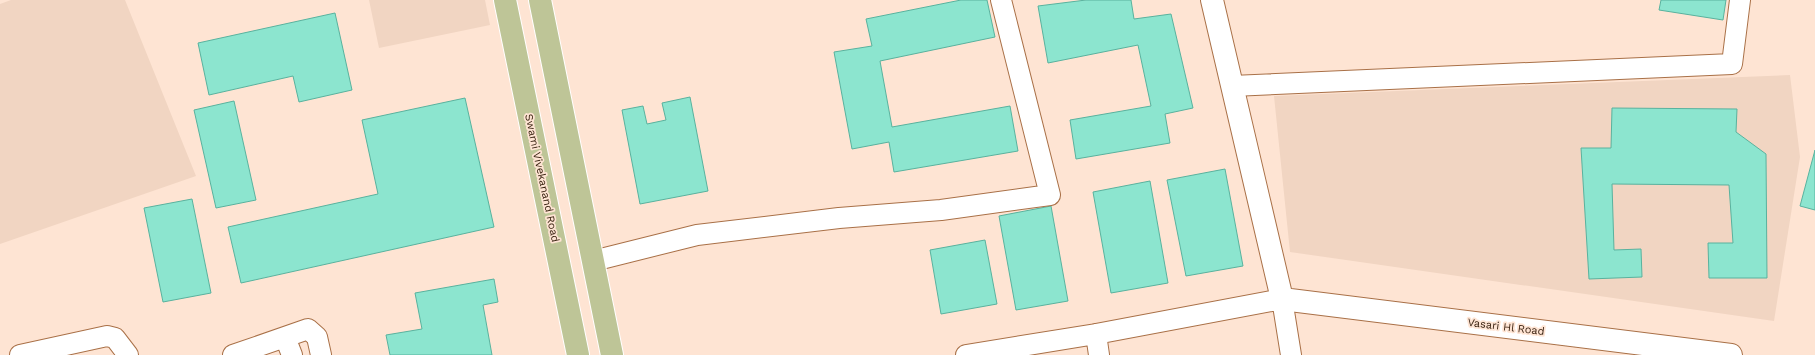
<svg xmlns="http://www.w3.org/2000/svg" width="1815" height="355" font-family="'Work Sans',sans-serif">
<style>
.built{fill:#f1d5c2}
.building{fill:#8ce5cf;stroke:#59b29e}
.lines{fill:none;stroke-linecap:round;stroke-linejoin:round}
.minor-casing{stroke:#a97047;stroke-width:22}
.tertiary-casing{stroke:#a97047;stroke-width:24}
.primary-casing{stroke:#fff;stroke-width:24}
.minor{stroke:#fff;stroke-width:20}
.tertiary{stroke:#fff;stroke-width:22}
.primary{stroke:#bec597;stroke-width:22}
.labels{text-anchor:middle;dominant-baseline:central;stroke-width:3.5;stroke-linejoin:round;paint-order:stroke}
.street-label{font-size:11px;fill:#351e0d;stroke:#fee4d3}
</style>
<rect width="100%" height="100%" fill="#fee4d3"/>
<path class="built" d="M 11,0 L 125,0 L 196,176 L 0,244 L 0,4 Z
M 369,0 L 485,0 L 490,25 L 379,48 Z
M 1790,75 L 1800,157 L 1774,321 L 1290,252 L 1274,96 Z"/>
<path class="building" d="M 961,0 L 987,0 L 995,37 L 880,61 L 892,127 L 1010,106 L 1018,151 L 894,172 L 889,142 L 852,149 L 834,52 L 872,46 L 866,19 Z
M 1086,0 L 1131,0 L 1134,19 L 1171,14 L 1193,108 L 1165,114 L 1170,143 L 1076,159 L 1070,120 L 1151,106 L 1138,45 L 1048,63 L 1038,6 Z
M 1661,0 L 1726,0 L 1723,20 L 1659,10 Z
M 335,13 L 352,90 L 299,102 L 293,76 L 209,95 L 198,43 Z
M 690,97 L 708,191 L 640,204 L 622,110 L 643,106 L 647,124 L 666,120 L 662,103 Z
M 465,98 L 494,227 L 241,283 L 228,227 L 378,194 L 362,120 Z
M 234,101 L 256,200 L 216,208 L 194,110 Z
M 1612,108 L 1737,109 L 1736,132 L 1766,154 L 1767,278 L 1709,278 L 1708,243 L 1733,243 L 1729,185 L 1612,184 L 1614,250 L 1641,249 L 1642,277 L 1589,279 L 1581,148 L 1611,148 Z
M 1815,150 L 1815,210 L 1800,206 Z
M 1225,169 L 1243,266 L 1186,276 L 1167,180 Z
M 1150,181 L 1168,283 L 1111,293 L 1093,192 Z
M 192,199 L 211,293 L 163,302 L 144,208 Z
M 1051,206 L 1068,301 L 1016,310 L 999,216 Z
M 985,240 L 997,304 L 941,314 L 930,250 Z
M 494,279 L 498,302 L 483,305 L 492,355 L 390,355 L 386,335 L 422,329 L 415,293 Z"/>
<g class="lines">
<defs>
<path id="minor" d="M 1232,86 L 1732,64 L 1740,0
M 593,261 L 697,235 L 839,218 L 941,210 L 1050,195 L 1001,0
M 1096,334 L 1099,355
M 285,337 L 292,355
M 20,355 L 107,336 L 115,338 L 128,355
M 233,355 L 308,329 L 317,337 L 321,355
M 966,355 L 1096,334 L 1282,299 L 1291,355"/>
<path id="tertiary" d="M 1212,0 L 1282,299 L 1731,355"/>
<path id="primary" d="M 505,0 L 578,355
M 540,0 L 612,355"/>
</defs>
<use href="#minor" class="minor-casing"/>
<use href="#tertiary" class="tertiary-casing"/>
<use href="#primary" class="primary-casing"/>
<use href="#minor" class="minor"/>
<use href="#tertiary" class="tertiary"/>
<use href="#primary" class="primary"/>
</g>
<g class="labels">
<g class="street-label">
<text transform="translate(542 178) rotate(78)">Swami Vivekanand Road</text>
<text transform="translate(1506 327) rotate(7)">Vasari Hl Road</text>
</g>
</g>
</svg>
